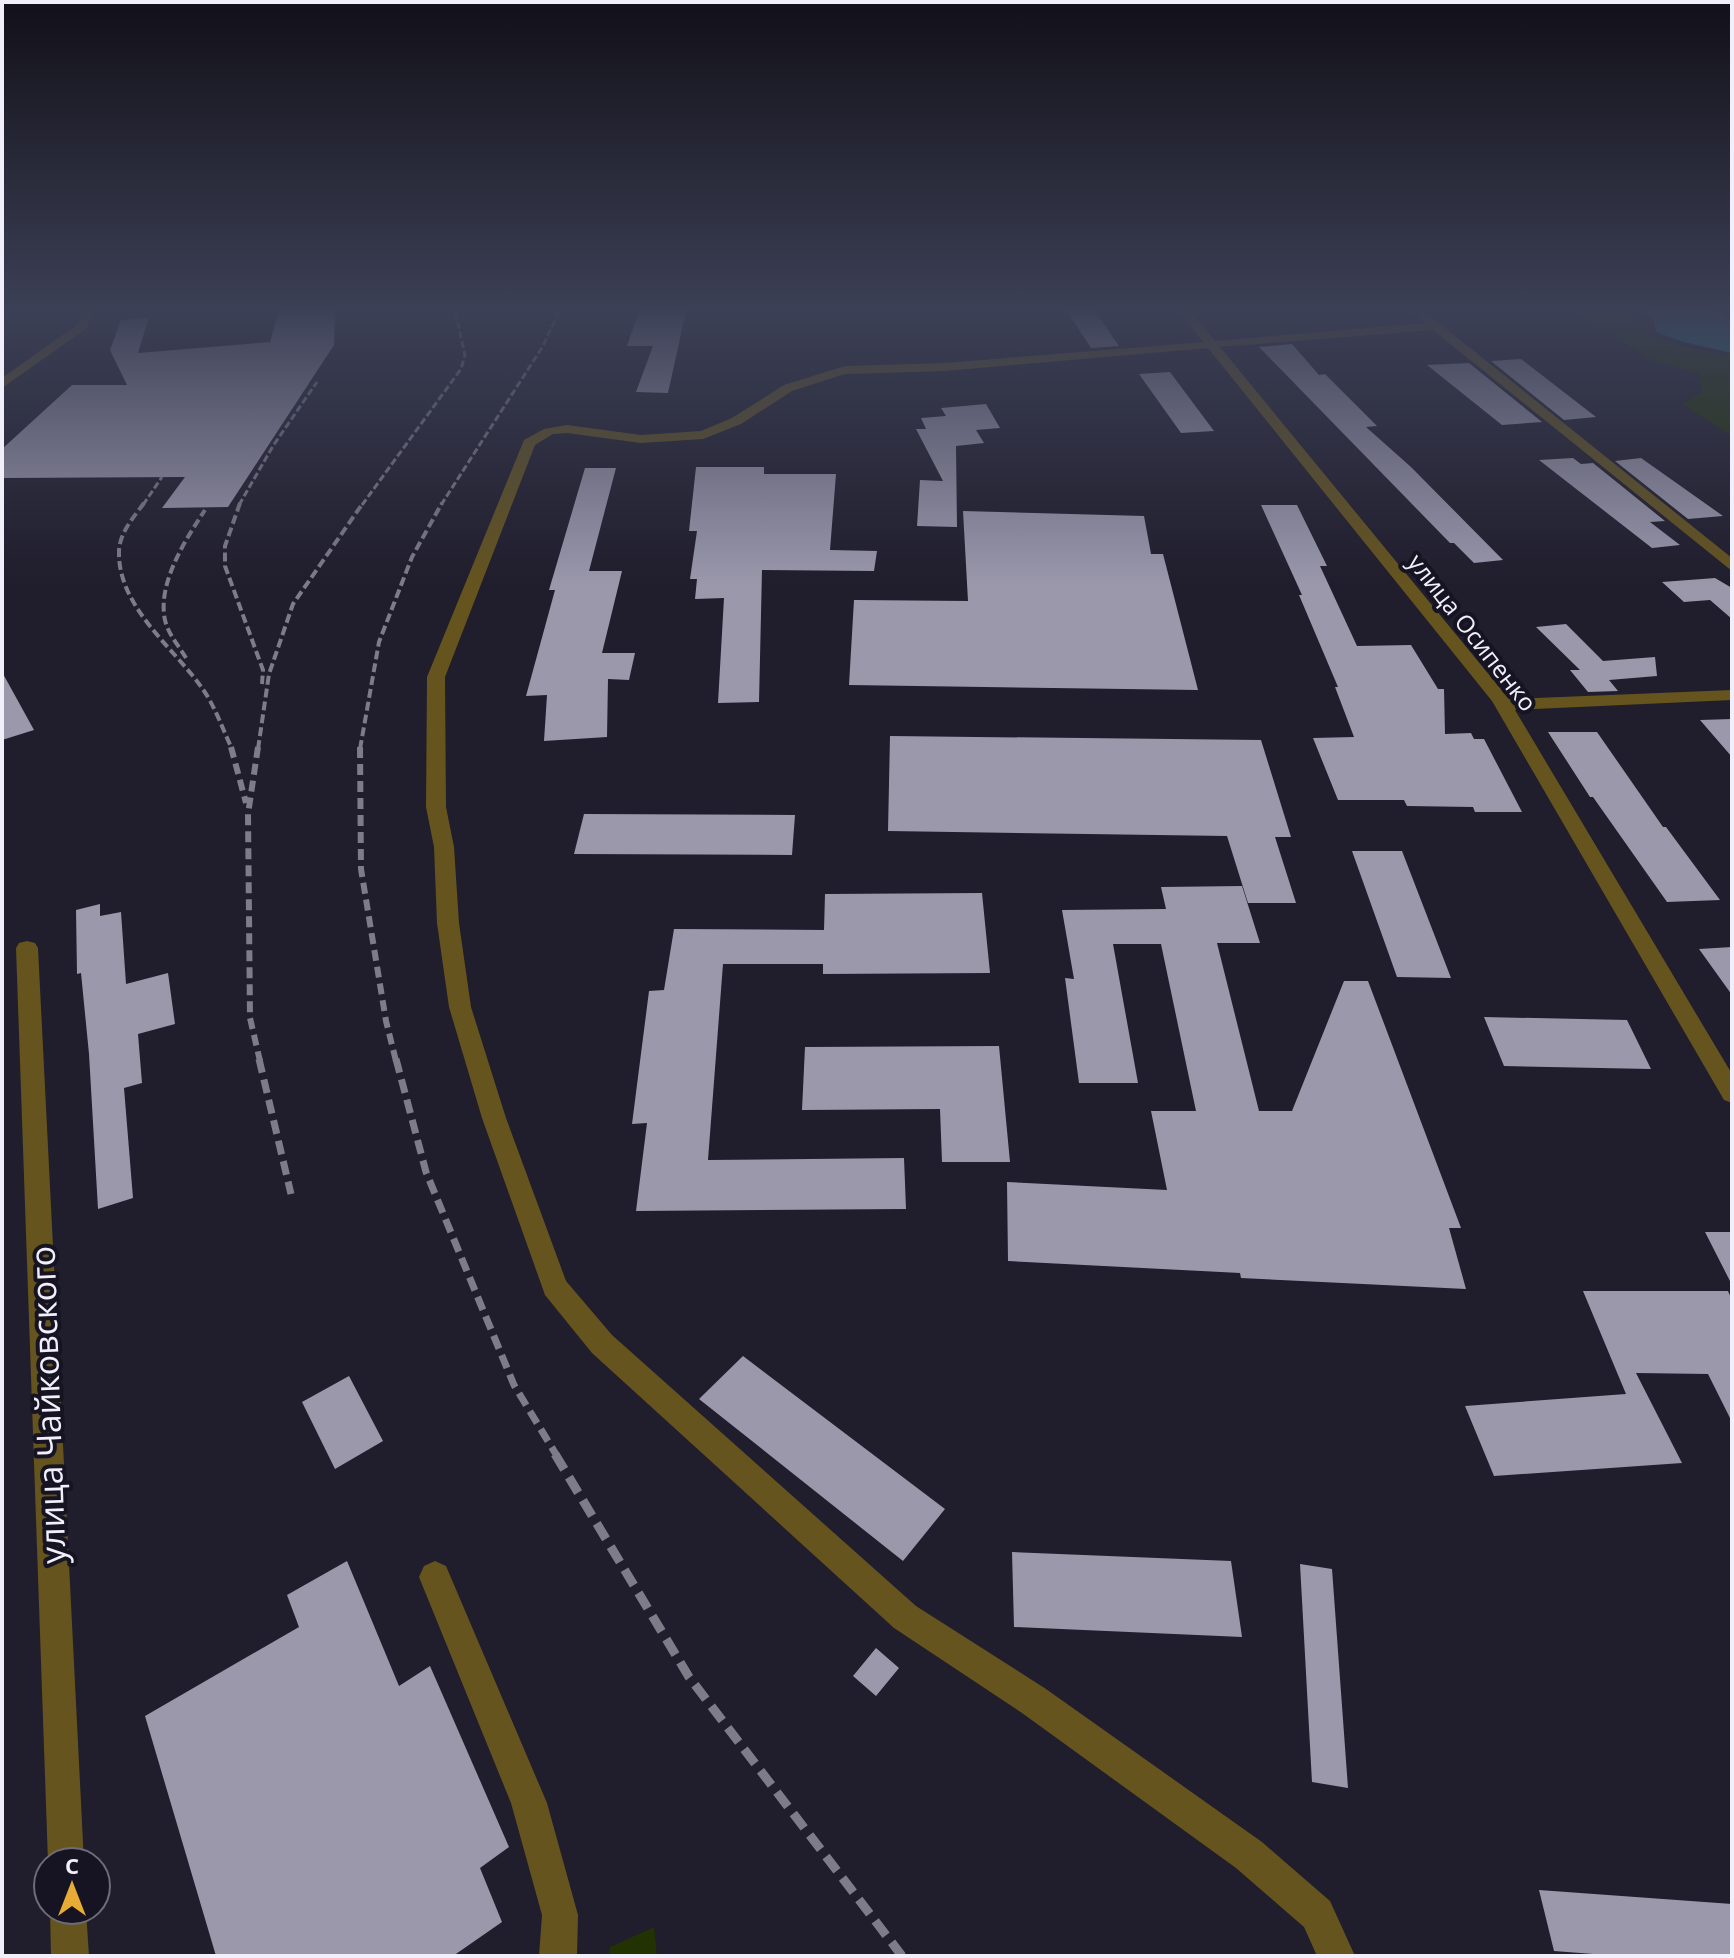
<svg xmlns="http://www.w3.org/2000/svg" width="1734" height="1958" font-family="'Open Sans',sans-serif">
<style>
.green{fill:#223202}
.water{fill:#1d7a8a}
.building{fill:#9b98ac}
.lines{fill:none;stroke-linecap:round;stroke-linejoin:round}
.street{fill:#65541e;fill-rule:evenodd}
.rail-far4{stroke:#7e7c89;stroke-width:3;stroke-dasharray:7 3;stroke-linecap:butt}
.rail-far3{stroke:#7e7c89;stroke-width:4;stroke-dasharray:9 4;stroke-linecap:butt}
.rail-far2{stroke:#7e7c89;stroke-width:6;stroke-dasharray:11 6;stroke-linecap:butt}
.rail-far1{stroke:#7e7c89;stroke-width:7;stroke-dasharray:14 7;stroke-linecap:butt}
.rail{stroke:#7e7c89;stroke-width:9;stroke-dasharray:18 9;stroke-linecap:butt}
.labels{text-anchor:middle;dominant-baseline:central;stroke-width:8;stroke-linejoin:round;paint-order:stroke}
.far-street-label{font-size:24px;fill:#f0effa;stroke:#161422}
.near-street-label{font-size:34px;fill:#f0effa;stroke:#161422}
</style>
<rect width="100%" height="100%" fill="#201d2c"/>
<path class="green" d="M 1570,311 L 1634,311 C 1649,347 1698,349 1732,356 L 1732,436 L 1682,404 L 1701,393 L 1700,374 L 1655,361 Z
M 654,1927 L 657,1956 L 608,1956 L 610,1947 Z"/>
<path class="water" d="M 1645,311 L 1718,311 L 1732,321 L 1732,353 L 1684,342 L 1656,332 L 1654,321 Z"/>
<path class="building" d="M 279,311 L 335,311 L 334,345 L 228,507 L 162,508 L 185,477 L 2,478 L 2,449 L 72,385 L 127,385 L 110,350 L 121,320 L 149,317 L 138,353 L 270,342 Z
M 639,311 L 686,311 L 668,393 L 636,392 L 653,346 L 627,346 Z
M 1067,311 L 1095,311 L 1119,346 L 1091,348 Z
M 1292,344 L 1319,375 L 1325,374 L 1377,426 L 1366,427 L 1411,467 L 1503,560 L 1474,563 L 1454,543 L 1450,543 L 1259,347 Z
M 1521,359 L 1596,417 L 1564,420 L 1491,361 Z
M 1469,363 L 1542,422 L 1502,425 L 1427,365 Z
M 1170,372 L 1214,431 L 1181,433 L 1139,374 Z
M 986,404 L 1000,428 L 976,430 L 984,443 L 956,446 L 957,527 L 917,526 L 920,480 L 943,481 L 916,429 L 926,429 L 921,418 L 946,416 L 941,408 Z
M 1573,458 L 1581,464 L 1593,463 L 1665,521 L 1650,522 L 1680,545 L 1652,548 L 1539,460 Z
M 1641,458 L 1675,482 L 1723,516 L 1688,519 L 1615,461 Z
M 696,467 L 764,467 L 764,474 L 836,474 L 830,550 L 877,551 L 874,571 L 762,570 L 759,702 L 718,703 L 724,598 L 695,599 L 697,579 L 690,579 L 697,531 L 689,531 Z
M 585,468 L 616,468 L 589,571 L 622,571 L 602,653 L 635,653 L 629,680 L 608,679 L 607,737 L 544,741 L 547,695 L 526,696 L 555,590 L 549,590 Z
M 1261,505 L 1297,505 L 1327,566 L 1320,566 L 1357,646 L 1411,645 L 1438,689 L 1444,689 L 1445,734 L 1471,733 L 1474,739 L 1484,739 L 1522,812 L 1475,812 L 1473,807 L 1407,806 L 1404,800 L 1338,800 L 1313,738 L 1354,737 L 1335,687 L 1338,687 L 1299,595 L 1302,595 Z
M 963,511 L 1144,516 L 1151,554 L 1163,554 L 1198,690 L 849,685 L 854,600 L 968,601 Z
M 1715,578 L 1732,588 L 1732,619 L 1710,600 L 1684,602 L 1662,582 Z
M 1566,624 L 1603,661 L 1655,657 L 1657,676 L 1609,680 L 1618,691 L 1588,692 L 1570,670 L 1580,670 L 1536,627 Z
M 2,672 L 34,730 L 2,740 Z
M 1732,719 L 1732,757 L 1700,720 Z
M 1548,732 L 1597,732 L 1663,827 L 1666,827 L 1720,900 L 1667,902 L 1593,797 L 1590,797 Z
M 890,736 L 1261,740 L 1291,837 L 1275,837 L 1296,903 L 1248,903 L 1227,836 L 888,831 Z
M 584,814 L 795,815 L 792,855 L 574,854 Z
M 1352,851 L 1402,851 L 1451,978 L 1397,977 Z
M 1242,886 L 1260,943 L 1217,943 L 1259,1111 L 1292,1111 L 1344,981 L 1368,981 L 1461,1228 L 1449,1228 L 1466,1289 L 1241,1278 L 1240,1273 L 1008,1261 L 1007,1182 L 1167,1190 L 1151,1111 L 1196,1111 L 1161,944 L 1113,944 L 1138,1083 L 1079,1083 L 1065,978 L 1074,979 L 1062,910 L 1166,909 L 1161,887 Z
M 982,893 L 990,973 L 823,974 L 823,964 L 723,964 L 708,1160 L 904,1158 L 906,1209 L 636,1211 L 647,1123 L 632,1124 L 649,991 L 664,990 L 674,929 L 824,930 L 825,894 Z
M 100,904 L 100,916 L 121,912 L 126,984 L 168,973 L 175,1024 L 138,1034 L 142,1083 L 124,1088 L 133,1198 L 98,1209 L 89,1054 L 81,973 L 77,974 L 76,910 Z
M 1732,947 L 1732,995 L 1699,949 Z
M 1484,1017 L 1627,1020 L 1651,1069 L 1504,1066 Z
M 999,1046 L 1010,1162 L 942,1162 L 940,1109 L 802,1110 L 805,1047 Z
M 1705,1232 L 1732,1232 L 1732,1285 Z
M 1583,1291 L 1728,1291 L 1732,1300 L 1732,1422 L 1708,1374 L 1636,1373 L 1682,1463 L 1494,1476 L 1465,1406 L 1626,1394 Z
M 743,1356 L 945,1509 L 903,1561 L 699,1399 Z
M 349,1376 L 383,1441 L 335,1469 L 302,1402 Z
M 1012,1552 L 1231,1561 L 1242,1637 L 1014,1627 Z
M 347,1561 L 399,1686 L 430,1666 L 509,1847 L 480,1868 L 502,1922 L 453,1956 L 216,1956 L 145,1716 L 299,1627 L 287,1595 Z
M 1300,1564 L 1332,1569 L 1348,1788 L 1312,1782 Z
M 876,1648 L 899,1668 L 876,1696 L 853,1676 Z
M 1539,1890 L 1732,1904 L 1732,1956 L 1619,1956 L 1554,1951 Z"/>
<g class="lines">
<path class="street" d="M 82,311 L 94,311 L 87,328 L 2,388 L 2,378 L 78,324 Z
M 1179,311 L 1190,311 L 1215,341 L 1425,323 L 1412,311 L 1424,311 L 1732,558 L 1732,571 L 1433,330 L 1220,347 L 1509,699 L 1732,690 L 1732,700 L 1515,710 L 1732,1074 L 1732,1103 L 1724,1100 L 1492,701 L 1208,348 L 945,371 L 845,374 L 792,391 L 741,424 L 703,439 L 641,443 L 567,433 L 553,434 L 535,445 L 445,677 L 446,807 L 454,847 L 459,923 L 471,1007 L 506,1118 L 566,1281 L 612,1335 L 916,1606 L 1046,1689 L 1262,1842 L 1330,1901 L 1355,1956 L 1317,1956 L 1304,1927 L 1236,1868 L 1022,1713 L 894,1628 L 592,1353 L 545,1295 L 482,1118 L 449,1007 L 437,923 L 434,847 L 426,807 L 427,677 L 524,440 L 544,429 L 567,425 L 641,435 L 701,431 L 732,418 L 784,385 L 845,366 L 945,363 L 1203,342 Z
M 27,941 L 35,943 L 38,948 L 84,1862 L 48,1862 L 16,948 L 19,943 Z
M 435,1561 L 446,1566 L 547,1803 L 578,1915 L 577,1956 L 539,1956 L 542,1915 L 511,1803 L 419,1577 L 424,1566 Z
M 50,1910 L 86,1910 L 89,1956 L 51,1956 Z"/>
<path class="rail-far4" d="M 143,505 L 162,477
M 239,505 L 273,446 L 317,382
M 362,505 L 461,369 L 465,355 L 455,311
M 441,505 L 543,346 L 559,311"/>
<path class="rail-far3" d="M 144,503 C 134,517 119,533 119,552 C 118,607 174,648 202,688 C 215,706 223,730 232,749
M 240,503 L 225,546 L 225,566 L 263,670 L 262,684
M 186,658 C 179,646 168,634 165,620 C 157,583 186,539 205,510
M 258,749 L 269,674 L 293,604 L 363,503
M 360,749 L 379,642 L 412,557 L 442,503"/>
<path class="rail-far2" d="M 231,747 L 246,803
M 258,747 L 248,814 L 250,1018 L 260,1061
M 360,747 L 361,869 L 386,1021 L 396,1061"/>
<path class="rail-far1" d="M 259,1059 L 291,1194
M 396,1059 L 426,1172 L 514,1385 L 557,1456"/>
<path class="rail" d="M 555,1454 L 689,1677 L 902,1956"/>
</g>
<linearGradient id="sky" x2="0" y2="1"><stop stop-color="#121018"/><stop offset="0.53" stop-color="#3c4056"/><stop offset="1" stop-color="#3c4056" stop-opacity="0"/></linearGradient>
<rect width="1734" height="585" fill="url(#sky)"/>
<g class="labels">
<g class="far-street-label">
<text transform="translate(1473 632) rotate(52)">улица Осипенко</text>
</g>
<g class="near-street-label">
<text transform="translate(47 1405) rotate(-92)">улица Чайковского</text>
</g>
</g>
<rect width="1734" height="1958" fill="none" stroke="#f0effa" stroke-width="8"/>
<g transform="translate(72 1886)"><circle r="38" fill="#161422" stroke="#6d6c78" stroke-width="2"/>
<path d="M0-6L14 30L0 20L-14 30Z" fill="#e7ac36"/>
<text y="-12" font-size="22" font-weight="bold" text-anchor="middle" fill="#f0effa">С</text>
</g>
</svg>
